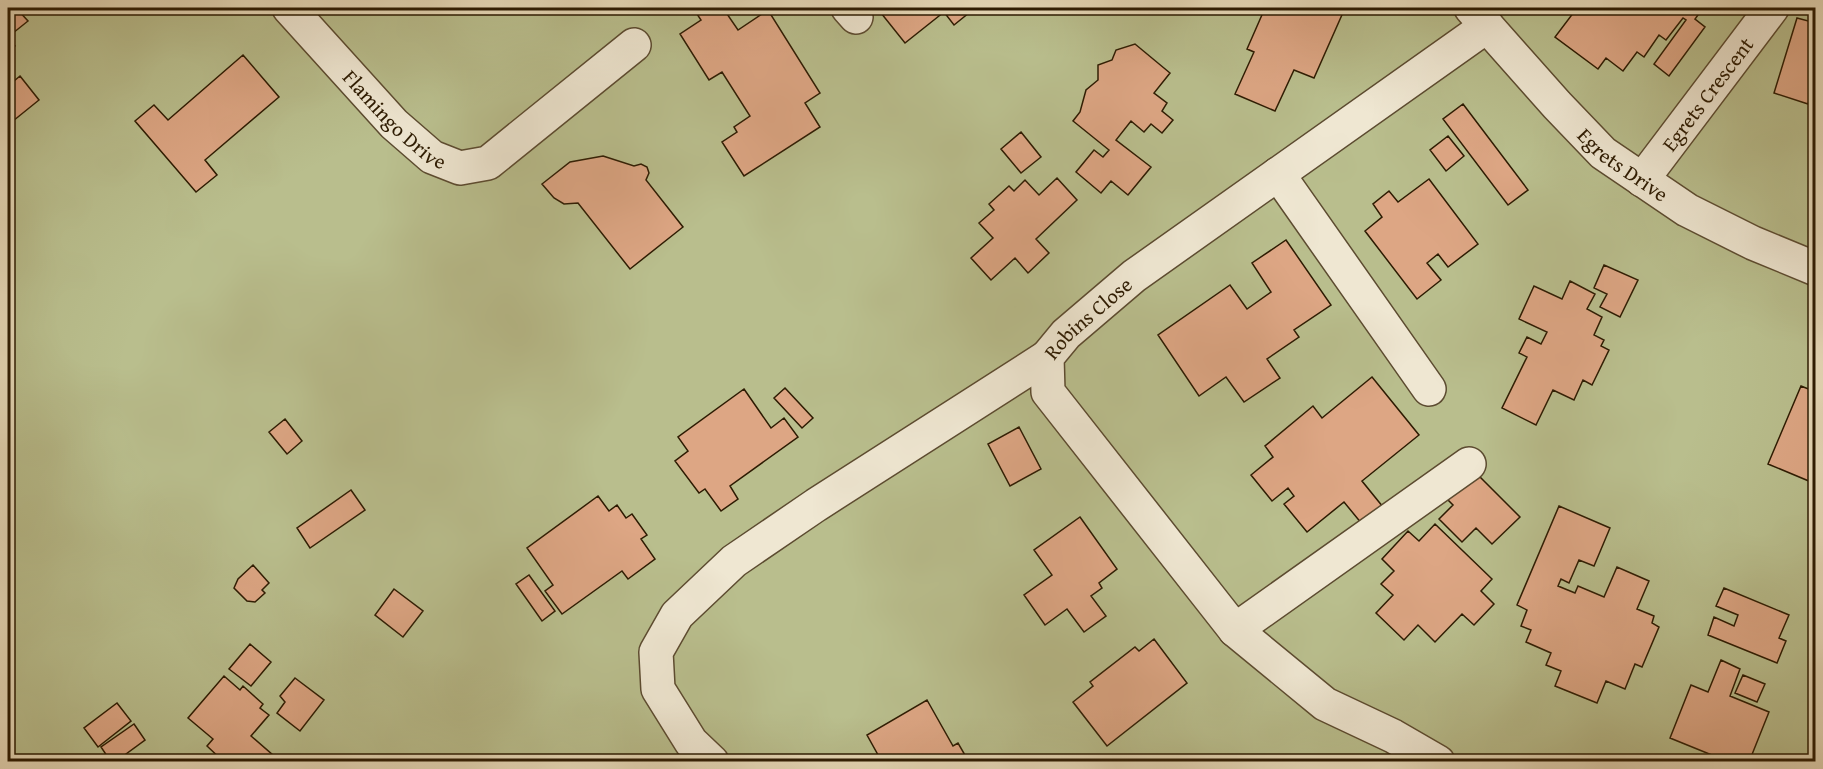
<svg xmlns="http://www.w3.org/2000/svg" width="1823" height="769" font-family="'Gentium Book Plus',serif">
<style>
.green{fill:#b9be8d;stroke:#736c48;stroke-width:1.5}
.building{fill:#dda684;stroke:#2d1b02;stroke-width:1.5}
.lines{fill:none;stroke-linecap:round;stroke-linejoin:round}
.minor-casing{stroke:#5c4b30;stroke-width:36}
.minor{stroke:#efe7d2;stroke-width:33}
.labels{text-anchor:middle;dominant-baseline:central;stroke-width:6;stroke-linejoin:round;paint-order:stroke}
.street-label{font-size:21px;fill:#2d1b02;stroke:#efe7d2}
</style>
<rect width="100%" height="100%" fill="#e7dab9"/>
<filter id="stains"><feTurbulence type="fractalNoise" baseFrequency=".00333" numOctaves="4"/><feColorMatrix values="0 0 0 0 .2 0 0 0 0 .09 0 0 0 0 .02 0 0 0 .5 -.17"/></filter>
<radialGradient id="worn" r=".72"><stop offset=".6" stop-color="#630" stop-opacity="0"/><stop offset="1" stop-color="#630" stop-opacity=".3"/></radialGradient>
<path class="green" d="M 8,8 L 1815,8 L 1815,761 L 8,761 Z"/>
<path class="building" d="M 8,8 L 16,8 L 28,21 L 8,37 L 15,46 L 8,52 Z
M 693,8 L 723,8 L 738,30 L 768,10 L 820,93 L 805,103 L 820,127 L 744,176 L 722,142 L 737,132 L 734,127 L 750,116 L 722,72 L 709,80 L 680,34 L 701,20 Z
M 877,8 L 975,8 L 954,25 L 944,12 L 905,43 Z
M 1265,8 L 1345,8 L 1314,78 L 1294,70 L 1275,111 L 1235,94 L 1254,52 L 1247,49 Z
M 1577,8 L 1703,8 L 1695,19 L 1705,27 L 1669,76 L 1654,64 L 1686,20 L 1683,18 L 1666,40 L 1659,35 L 1644,57 L 1637,52 L 1623,71 L 1606,58 L 1598,69 L 1555,37 Z
M 1797,18 L 1816,23 L 1816,79 L 1808,104 L 1774,93 Z
M 1135,44 L 1170,73 L 1154,93 L 1167,103 L 1162,111 L 1173,120 L 1162,133 L 1151,124 L 1144,132 L 1131,121 L 1116,140 L 1151,167 L 1128,195 L 1111,181 L 1101,193 L 1076,172 L 1094,150 L 1103,157 L 1109,150 L 1073,121 L 1080,112 L 1086,90 L 1098,80 L 1098,65 L 1112,60 L 1116,50 Z
M 243,55 L 279,97 L 205,160 L 217,175 L 196,192 L 135,121 L 154,105 L 168,120 Z
M 20,76 L 39,100 L 8,125 L 8,86 Z
M 1463,104 L 1528,190 L 1508,205 L 1443,119 Z
M 1021,132 L 1041,157 L 1021,173 L 1001,149 Z
M 1448,136 L 1464,156 L 1446,171 L 1430,150 Z
M 603,156 L 634,166 L 641,164 L 647,167 L 649,173 L 646,180 L 683,227 L 630,269 L 578,203 L 564,204 L 554,198 L 542,184 L 570,162 Z
M 1057,178 L 1077,200 L 1036,239 L 1049,253 L 1028,273 L 1015,258 L 991,280 L 971,258 L 993,238 L 979,223 L 994,210 L 989,204 L 1009,186 L 1014,191 L 1025,180 L 1039,195 Z
M 1429,179 L 1478,244 L 1448,267 L 1438,254 L 1427,263 L 1441,280 L 1417,299 L 1365,231 L 1382,217 L 1373,204 L 1389,191 L 1398,202 Z
M 1286,240 L 1331,305 L 1294,330 L 1299,337 L 1267,359 L 1280,378 L 1244,402 L 1226,377 L 1199,396 L 1158,335 L 1230,285 L 1247,309 L 1271,292 L 1252,263 Z
M 1604,265 L 1638,280 L 1620,317 L 1600,307 L 1607,294 L 1594,288 Z
M 1570,281 L 1595,294 L 1587,309 L 1602,317 L 1594,335 L 1604,340 L 1601,346 L 1609,350 L 1592,385 L 1583,380 L 1574,400 L 1553,390 L 1536,425 L 1502,408 L 1527,357 L 1519,353 L 1527,337 L 1541,344 L 1547,332 L 1519,319 L 1534,286 L 1562,299 Z
M 1372,377 L 1419,435 L 1362,481 L 1383,507 L 1362,524 L 1344,502 L 1307,532 L 1284,504 L 1294,496 L 1288,488 L 1272,501 L 1251,475 L 1273,457 L 1265,446 L 1313,406 L 1322,418 Z
M 1801,386 L 1816,392 L 1816,484 L 1768,464 Z
M 785,388 L 813,418 L 802,428 L 774,398 Z
M 744,389 L 771,428 L 784,418 L 798,437 L 730,486 L 738,499 L 721,511 L 705,489 L 699,493 L 675,461 L 688,451 L 678,437 Z
M 285,419 L 302,441 L 287,454 L 269,432 Z
M 1019,427 L 1041,469 L 1010,486 L 988,444 Z
M 1472,469 L 1520,517 L 1492,544 L 1476,528 L 1462,542 L 1439,519 L 1453,505 L 1444,496 Z
M 351,490 L 365,510 L 310,548 L 297,528 Z
M 598,496 L 609,511 L 617,505 L 626,518 L 632,514 L 647,535 L 641,539 L 655,559 L 628,579 L 622,571 L 562,614 L 545,591 L 553,585 L 527,548 Z
M 1559,506 L 1610,528 L 1594,566 L 1579,560 L 1569,583 L 1561,579 L 1558,586 L 1575,593 L 1578,586 L 1604,597 L 1617,567 L 1649,581 L 1637,609 L 1654,616 L 1652,623 L 1659,627 L 1642,667 L 1635,664 L 1625,689 L 1606,681 L 1597,703 L 1555,686 L 1561,671 L 1546,665 L 1551,653 L 1526,642 L 1531,630 L 1521,626 L 1527,610 L 1517,605 Z
M 1080,517 L 1117,569 L 1099,583 L 1102,588 L 1091,596 L 1106,616 L 1084,632 L 1067,609 L 1045,625 L 1024,595 L 1052,575 L 1034,550 Z
M 1435,524 L 1492,579 L 1481,591 L 1494,604 L 1474,625 L 1462,614 L 1435,642 L 1418,625 L 1404,640 L 1376,613 L 1393,595 L 1381,584 L 1394,571 L 1382,559 L 1408,531 L 1419,541 Z
M 253,565 L 269,583 L 262,590 L 265,593 L 255,602 L 247,601 L 234,588 L 238,579 Z
M 529,575 L 555,611 L 542,621 L 516,584 Z
M 1724,588 L 1789,615 L 1779,638 L 1786,641 L 1777,663 L 1708,635 L 1714,617 L 1734,626 L 1738,615 L 1716,606 Z
M 394,589 L 423,611 L 403,637 L 375,615 Z
M 1154,639 L 1187,683 L 1107,746 L 1073,702 L 1093,686 L 1090,682 L 1135,647 L 1139,651 Z
M 250,644 L 271,662 L 251,686 L 229,669 Z
M 1721,660 L 1740,669 L 1730,696 L 1769,712 L 1749,762 L 1729,762 L 1670,738 L 1691,685 L 1708,692 Z
M 1743,675 L 1765,684 L 1757,702 L 1735,693 Z
M 224,676 L 240,690 L 243,686 L 263,704 L 260,708 L 269,715 L 251,736 L 274,756 L 270,762 L 240,762 L 236,758 L 233,762 L 224,762 L 207,746 L 213,739 L 188,718 Z
M 295,678 L 324,700 L 300,731 L 277,713 L 285,702 L 280,696 Z
M 927,700 L 953,746 L 958,743 L 969,762 L 882,762 L 867,735 Z
M 117,703 L 131,721 L 98,747 L 84,728 Z
M 134,724 L 145,740 L 115,762 L 111,762 L 101,747 Z"/>
<g class="lines">
<defs>
<g id="minor">
<path id="s1" d="M 289,8 L 394,124 L 432,157 L 460,168 L 488,163 L 634,45"/>
<path d="M 848,8 L 856,17"/>
<path id="s2" d="M 1471,8 L 1557,105 L 1603,153 L 1687,210 L 1753,243 L 1816,269"/>
<path d="M 1278,174 L 1429,389"/>
<path id="s3" d="M 1642,180 L 1772,8"/>
<path d="M 1235,630 L 1469,464"/>
<path d="M 712,762 L 691,742 L 658,689 L 656,652 L 677,615 L 734,561 L 816,505 L 1047,357"/>
<path id="s4" d="M 1438,762 L 1393,736 L 1325,704 L 1235,630 L 1048,392 L 1047,357 L 1066,334 L 1134,276 L 1487,26"/>
</g>
</defs>
<use href="#minor" class="minor-casing"/>
<use href="#minor" class="minor"/>
</g>
<g class="labels">
<g class="street-label">
<text stroke="none"><textPath href="#s3" startOffset="108">Egrets Crescent</textPath></text>
<text stroke="none"><textPath href="#s1" startOffset="154">Flamingo Drive</textPath></text>
<text stroke="none"><textPath href="#s2" startOffset="219">Egrets Drive</textPath></text>
<text stroke="none"><textPath href="#s4" startOffset="638">Robins Close</textPath></text>
</g>
</g>
<rect width="1823" height="769" fill="none" stroke="#e7dab9" stroke-width="30"/>
<rect x="9" y="9" width="1805" height="751" fill="none" stroke="#2d1b02" stroke-width="3"/>
<rect x="15" y="15" width="1793" height="739" fill="none" stroke="#2d1b02" stroke-width="1.5"/>
<rect width="100%" height="100%" filter="url(#stains)"/>
<rect width="100%" height="100%" fill="url(#worn)"/>
</svg>
